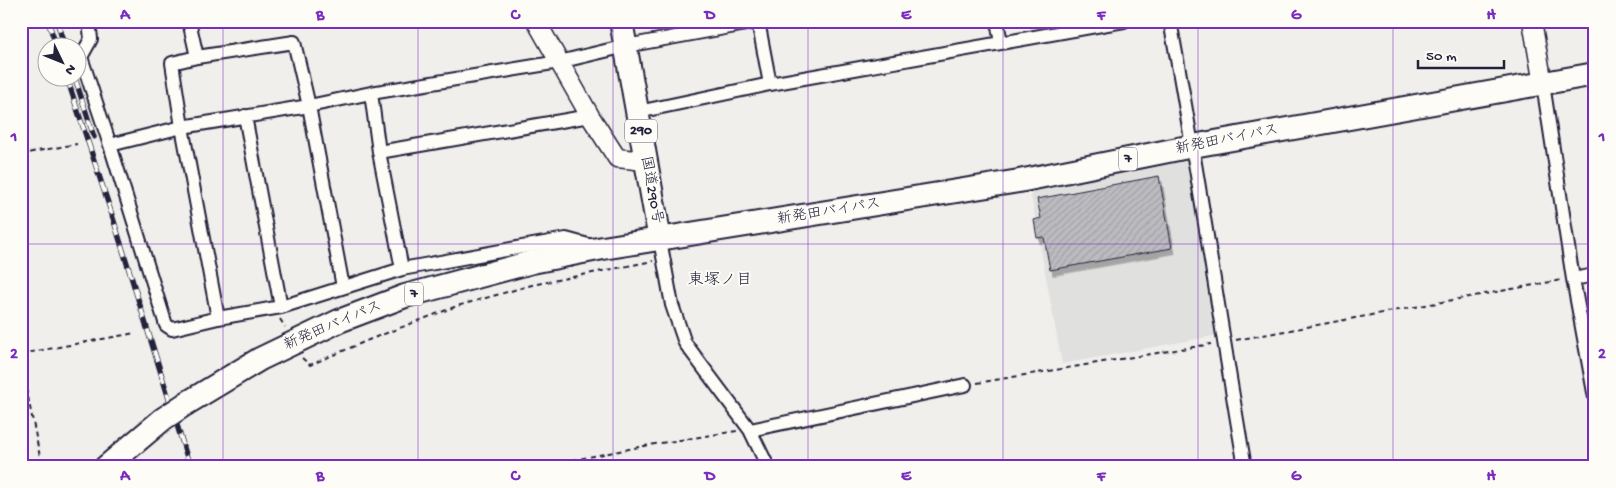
<svg xmlns="http://www.w3.org/2000/svg" width="1616" height="488" font-family="'Gochi Hand','Klee One',sans-serif">
<style>
.built{fill:#e0e0df}
.building{fill:url(#building-hatch);stroke:#22223b;filter:url(#shadow)}
.lines{fill:none;stroke-linecap:round;stroke-linejoin:round}
.street-casing{stroke:#22223b;stroke-width:16}
.secondary-casing{stroke:#22223b;stroke-width:21}
.highway-casing{stroke:#22223b;stroke-width:26}
.path{stroke:#22223b;stroke-width:2;stroke-dasharray:5 4;stroke-linecap:butt}
.street{stroke:#fdfcf7;stroke-width:12}
.secondary{stroke:#fdfcf7;stroke-width:18}
.highway{stroke:#fdfcf7;stroke-width:22}
.rail-casing{stroke:#22223b;stroke-width:5.5}
.rail{stroke:#fdfcf7;stroke-width:4;stroke-dasharray:11;stroke-linecap:butt}
.highway-bridge-casing{stroke:#22223b;stroke-width:26;stroke-linecap:butt}
.highway-bridge{stroke:#fdfcf7;stroke-width:22}
.grid{fill:none;stroke:#7b2cbf;stroke-width:1;stroke-opacity:0.55}
.labels{text-anchor:middle;dominant-baseline:central;stroke-width:4;stroke-linejoin:round;paint-order:stroke}
.shield{fill:#fdfcf7;stroke:#646373;stroke-width:1}
.shield-label{font-size:14px;font-weight:bold;fill:#22223b}
.street-label{font-size:15px;fill:#22223b;stroke:#fdfcf7}
.neighbourhood-label{font-size:16px;fill:#22223b;stroke:#fdfcf7}
.neatline{fill:none;stroke:#7b2cbf;stroke-width:2}
.grid-label{font-size:16px;text-anchor:middle;font-weight:bold;fill:#7b2cbf}
</style>
<defs>
<pattern id="building-hatch" width="6" height="6" patternUnits="userSpaceOnUse" patternTransform="scale(1.25)"><rect width="6" height="6" fill="#bcbcc0"/><path d="M-1 1l2-2M0 6l6-6M5 7l2-2" fill="none" stroke="#a1a1a6"/></pattern>
<filter id="shadow"><feDropShadow dx="3" dy="5.5" stdDeviation="0" flood-color="#0004"/></filter>
</defs>
<rect width="100%" height="100%" fill="#f0efec"/>
<filter id="ink" filterUnits="userSpaceOnUse"><feTurbulence type="fractalNoise" baseFrequency=".02" numOctaves="2"/><feDisplacementMap in="SourceGraphic" scale="10" xChannelSelector="R" yChannelSelector="G"/><feConvolveMatrix kernelMatrix="1 2 1 2 8 2 1 2 1" color-interpolation-filters="sRGB"/></filter>
<g filter="url(#ink)">
<path class="built" d="M 1188,161 L 1219,335 L 1062,364 L 1030,190 Z"/>
<path class="building" d="M 1159,176 L 1172,248 L 1050,270 L 1044,237 L 1037,238 L 1034,220 L 1041,218 L 1037,199 Z"/>
<g class="lines">
<defs>
<path id="street" d="M 89,21 L 91,39 L 81,57 L 110,145 L 182,127 L 309,106 L 371,93 L 559,62 L 626,46 L 763,21
M 189,21 L 197,57
M 758,21 L 770,84
M 997,21 L 1001,43
M 1170,21 C 1198,169 1219,318 1245,467
M 1543,84 L 1573,279 L 1595,398
M 371,93 L 379,152 L 402,269
M 638,112 L 770,84 L 1124,21
M 245,116 L 281,307
M 110,145 L 166,325 L 172,329 L 218,318 L 281,307 L 402,269 L 566,239 L 592,246
M 379,152 L 590,116
M 660,240 L 672,305 L 685,343 L 750,430 L 768,467
M 1573,279 L 1595,275
M 218,318 L 182,127 L 172,63 L 197,57 L 294,42 L 309,106 L 343,287
M 750,430 L 965,385"/>
<path id="secondary" d="M 536,21 L 590,116 L 617,158 L 645,161
M 1532,21 L 1543,84"/>
<path id="highway" d="M 621,21 L 660,240
M 187,403 L 260,359 L 339,321 L 405,296 L 532,262 L 603,248 L 1019,181 L 1193,146 L 1595,74
M 106,467 L 163,419"/>
</defs>
<use href="#street" class="street-casing"/>
<use href="#secondary" class="secondary-casing"/>
<use href="#highway" class="highway-casing"/>
<path class="path" d="M 21,154 L 77,144
M 280,319 L 285,327
M 1236,340 L 1561,280
M 21,354 L 135,333
M 302,358 L 310,365 L 371,339 L 457,306 L 532,285 L 653,261
M 21,362 L 42,467
M 977,383 L 1211,344
M 170,464 L 170,467
M 537,467 L 655,444 L 737,431"/>
<use href="#street" class="street"/>
<use href="#secondary" class="secondary"/>
<use href="#highway" class="highway"/>
<defs>
<path id="rail" d="M 48,21 L 57,48
M 57,21 L 65,48
M 67,78 L 113,218 L 190,467
M 75,78 L 94,137"/>
</defs>
<use href="#rail" class="rail-casing"/>
<use href="#rail" class="rail"/>
<defs>
<path id="highway-bridge" d="M 163,419 L 187,403"/>
</defs>
<use href="#highway-bridge" class="highway-bridge-casing"/>
<use href="#highway-bridge" class="highway-bridge"/>
</g>
</g>
<path class="grid" d="M 223,21 L 223,467M 418,21 L 418,467M 613,21 L 613,467M 808,21 L 808,467M 1003,21 L 1003,467M 1198,21 L 1198,467M 1393,21 L 1393,467M 21,244 L 1595,244"/>
<g class="labels">
<g class="shield">
<rect x="625" y="119.5" width="32" height="23" rx="4"/>
<rect x="1119" y="147.5" width="18" height="23" rx="4"/>
<rect x="405" y="282.5" width="18" height="23" rx="4"/>
</g>
<g class="shield-label">
<text x="641" y="131">290</text>
<text x="1128" y="159">7</text>
<text x="414" y="294">7</text>
</g>
<g class="street-label">
<text transform="translate(1227 140) rotate(-11)">新発田バイパス</text>
<text transform="translate(651 190) rotate(80)">国道290号</text>
<text transform="translate(829 212) rotate(-9)">新発田バイパス</text>
<text transform="translate(333 326) rotate(-23)">新発田バイパス</text>
</g>
<g class="neighbourhood-label">
<text x="720" y="281">東塚ノ目</text>
</g>
</g>
<rect width="1616" height="488" fill="none" stroke="#fdfcf7" stroke-width="55"/>
<g transform="translate(62 62) rotate(133)"><circle r="24" fill="#fdfcf7" stroke="#a5a5ac"/>
<path d="M0-4L9 19L0 12L-9 19Z" fill="#22223b"/>
<text y="-8" font-size="14" font-weight="bold" text-anchor="middle" fill="#22223b">N</text>
</g>
<path d="M1418 60v8h86v-8" fill="none" stroke="#22223b" stroke-width="2.5"/>
<text x="1426" y="60" font-size="15" fill="#22223b" stroke="#fdfcf7" stroke-width="4" paint-order="stroke">50 m</text>
<rect x="28" y="28" width="1560" height="432" class="neatline"/>
<g class="grid-label">
<text x="125" y="19">A</text>
<text x="320" y="19">B</text>
<text x="515" y="19">C</text>
<text x="710" y="19">D</text>
<text x="906" y="19">E</text>
<text x="1101" y="19">F</text>
<text x="1296" y="19">G</text>
<text x="1491" y="19">H</text>
<text x="14" y="141">1</text>
<text x="1602" y="141">1</text>
<text x="14" y="358">2</text>
<text x="1602" y="358">2</text>
<text x="125" y="480">A</text>
<text x="320" y="480">B</text>
<text x="515" y="480">C</text>
<text x="710" y="480">D</text>
<text x="906" y="480">E</text>
<text x="1101" y="480">F</text>
<text x="1296" y="480">G</text>
<text x="1491" y="480">H</text>
</g>
</svg>
